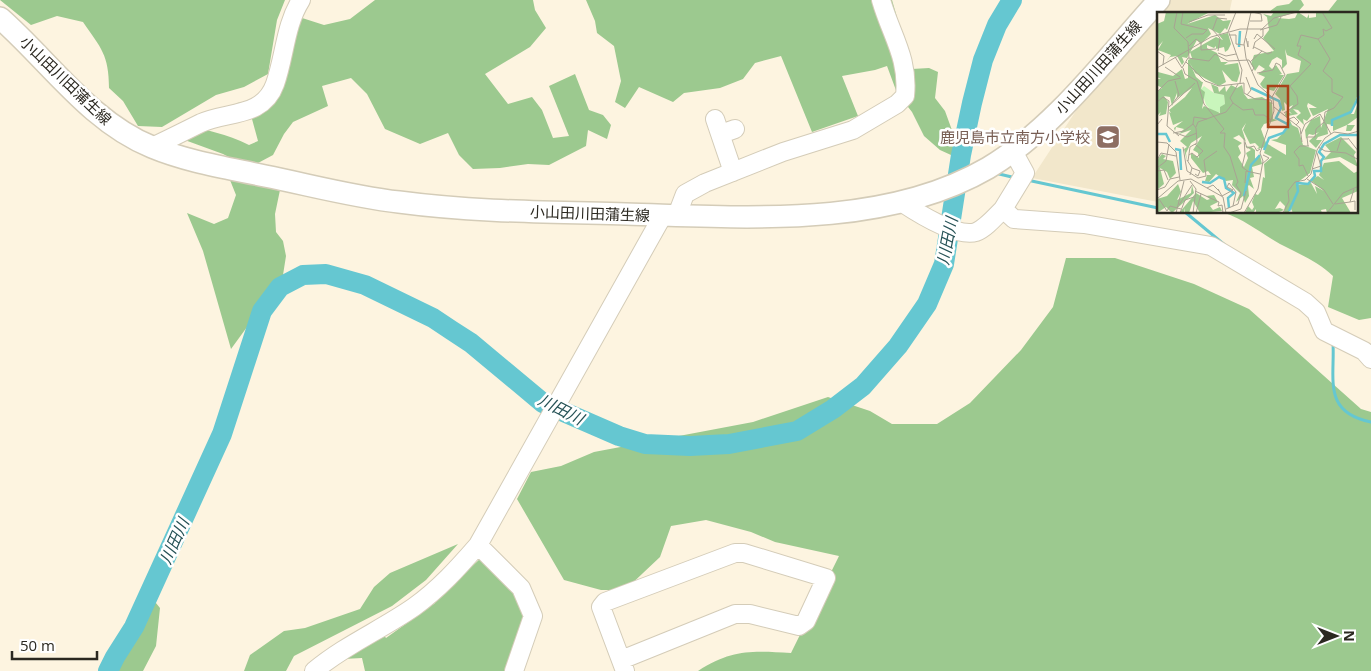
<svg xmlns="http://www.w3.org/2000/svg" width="1371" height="671" font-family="'Open Sans','Noto Sans JP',sans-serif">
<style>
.built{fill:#f2e7cb}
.forest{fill:#9cc98f}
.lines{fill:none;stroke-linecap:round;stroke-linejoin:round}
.stream{stroke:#65c7d1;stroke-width:3}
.river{stroke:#65c7d1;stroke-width:20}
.minor-casing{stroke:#d4ccb8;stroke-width:20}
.major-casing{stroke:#d4ccb8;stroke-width:24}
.minor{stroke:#fff;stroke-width:18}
.major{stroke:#fff;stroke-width:21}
.labels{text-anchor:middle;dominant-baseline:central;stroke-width:5;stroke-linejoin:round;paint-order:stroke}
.street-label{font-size:15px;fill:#2b2820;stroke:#fff}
.education-label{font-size:15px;fill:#785e54;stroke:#fff;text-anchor:end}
.water-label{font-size:16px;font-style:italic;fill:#265256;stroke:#fff}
.inset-river{fill:none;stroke:#65c7d1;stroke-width:2.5}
.inset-road{fill:none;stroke:#a9a293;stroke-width:1}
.view{fill:#a94319;fill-opacity:0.15;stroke:#a94319;stroke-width:2.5}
.inset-edge{fill:none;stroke:#2b2820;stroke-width:2.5}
</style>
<rect width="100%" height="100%" fill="#fdf4e0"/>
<path class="built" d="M 1171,0 L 1232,0 L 1229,14 L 1159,14 Z
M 1158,14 L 1158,202 L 1032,178 L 1085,97 Z"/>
<path class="forest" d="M 0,0 L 285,0 L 277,20 L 268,74 L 244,87 L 216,95 L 162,127 L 138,126 L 123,101 L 109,88 C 109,55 101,48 83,22 L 57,16 L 31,25 Z
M 375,0 L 533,0 L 535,10 L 546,28 L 530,47 L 485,74 L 508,104 L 532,97 L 542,110 L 553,138 L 569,136 L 549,86 L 575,74 L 589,110 L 603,115 L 611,125 L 607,139 L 588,130 L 586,146 L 549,165 L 528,164 L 500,168 L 473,169 L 459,155 L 448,133 L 420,144 L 385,129 L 367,94 L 351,78 L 322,86 L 328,106 L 293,122 L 284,134 L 273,155 L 258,163 L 238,162 L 223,154 L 171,135 L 183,124 C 207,131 226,133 249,145 L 258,141 L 252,119 L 237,103 L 251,101 L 263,94 L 299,17 L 324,25 L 350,19 Z
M 586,0 L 892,0 L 912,69 L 929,68 L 938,72 L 935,98 L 945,111 L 957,144 L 951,155 L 940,150 L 924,136 L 912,112 L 897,93 L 887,66 L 875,70 L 842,76 L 858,116 L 812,132 L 781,56 L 755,63 L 743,79 L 720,88 L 684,93 L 673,102 L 639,87 L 625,108 L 615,102 L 621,81 L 614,46 L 597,33 L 595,21 Z
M 1293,0 L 1301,0 L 1304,5 L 1296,14 L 1266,14 L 1277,6 L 1289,4 Z
M 1337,0 L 1371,0 L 1371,318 L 1359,320 L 1328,307 L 1333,276 C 1317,261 1299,254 1280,244 C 1261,233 1245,220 1225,213 L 1357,212 L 1357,14 L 1326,14 Z
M 228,175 L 271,184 L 280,190 L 275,214 L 276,232 L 283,241 L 286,256 L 283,275 L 266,293 L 247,327 L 231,349 L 203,251 L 187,213 L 214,224 L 228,218 L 236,195 Z
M 1066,258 L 1115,258 L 1194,284 L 1249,309 L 1361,409 L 1371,412 L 1371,671 L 698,671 C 733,649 751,651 791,653 L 839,556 L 775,542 L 751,532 L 706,520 L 671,526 L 660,557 L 625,590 L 601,590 L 564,580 L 517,499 L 531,472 L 561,466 L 594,452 L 753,422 L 828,397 L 870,411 L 892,424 L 937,424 L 970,403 L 1021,350 L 1053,307 Z
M 458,544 L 426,580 L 392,606 L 294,656 L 286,671 L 244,671 L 250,655 L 284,631 L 305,628 L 360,609 L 374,587 L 390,573 Z
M 481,558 L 517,593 L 527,613 L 509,671 L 365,671 L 362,658 L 343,659 L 383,634 L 386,638 L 435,603 L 435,601 Z
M 143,587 L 160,608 L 156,646 L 143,671 L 114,671 Z"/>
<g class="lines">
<path class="stream" d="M 959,165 L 970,168
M 995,173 L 1016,178
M 1027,180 L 1158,208
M 1185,212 L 1226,246
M 1333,342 C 1335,379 1322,412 1371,422"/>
<path class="river" d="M 108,671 L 115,657 L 134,627 L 222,434 L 262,311 L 280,287 L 303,275 L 326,274 L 365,285 L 433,318 L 451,330 L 471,343 L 543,403 L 619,436 L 645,444 L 690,446 L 729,444 L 797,431 L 833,409 L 863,386 L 898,346 L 927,304 L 944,264 L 961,155 L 972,103 L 983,60 L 997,25 L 1012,0"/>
<defs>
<path id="minor" d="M 715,119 L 733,172
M 721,134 L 735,129
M 152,147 C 169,139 185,131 201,123 C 227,111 263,118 275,84 C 285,56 285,25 301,0
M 1013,151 L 1025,173 L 1003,209 L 1014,219 L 1084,224 L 1211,246 L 1305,302 L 1316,312 L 1324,331 L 1364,351 L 1371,359
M 901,202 C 916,212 957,238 976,232 C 986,228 995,217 1003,209
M 677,215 L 685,194 L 705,183 L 783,152 L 853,130 L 897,104 L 905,96 C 909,58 891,35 881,0
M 478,545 L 521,588 L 533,616 L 514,671
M 621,660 L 735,614 L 750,614 L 799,626 L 806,621 L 826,578 L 744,553 L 735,553 L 605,602 L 601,607 L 625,671
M 314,671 C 345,645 381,630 414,607 C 439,589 458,568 478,545 L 663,215"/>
<path id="major" d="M 0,18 C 49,61 90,122 152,147 C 188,162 228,168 265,176 C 310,185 354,197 399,202 C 474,212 550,212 626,214 C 743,217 883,229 988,168 C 1055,128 1107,57 1159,0"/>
</defs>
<use href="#minor" class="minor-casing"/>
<use href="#major" class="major-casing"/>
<use href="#minor" class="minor"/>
<use href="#major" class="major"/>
</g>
<defs>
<symbol id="school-square" viewBox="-11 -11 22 22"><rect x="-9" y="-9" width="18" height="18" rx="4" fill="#8d6e63" stroke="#fff"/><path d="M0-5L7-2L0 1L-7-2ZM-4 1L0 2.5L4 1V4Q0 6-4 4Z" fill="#fff"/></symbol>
</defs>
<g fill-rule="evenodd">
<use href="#school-square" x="1094" y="123" width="28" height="28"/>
</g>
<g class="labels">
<g class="street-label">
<text transform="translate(1098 67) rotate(-48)">小山田川田蒲生線</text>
<text transform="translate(66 80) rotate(44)">小山田川田蒲生線</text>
<text transform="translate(590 213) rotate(2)">小山田川田蒲生線</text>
</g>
<g class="education-label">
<text x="1090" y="137">鹿児島市立南方小学校</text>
</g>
<g class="water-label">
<text transform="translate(947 241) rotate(-79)">川田川</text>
<text transform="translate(561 409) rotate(27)">川田川</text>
<text transform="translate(174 541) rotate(-66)">川田川</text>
</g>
</g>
<g transform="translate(1157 12)">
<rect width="201" height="201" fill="#fdf4e0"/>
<path d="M 47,74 L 57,81 L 67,83 L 68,92 L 64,100 L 57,101 L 49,93 L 44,77 Z" fill="#c9f6bc"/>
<path d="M 9,0 L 51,1 L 30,12 L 58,3 L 66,9 L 74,8 L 70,18 L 68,16 L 63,22 L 51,16 L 54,22 L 44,32 L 40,28 L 30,46 L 25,45 L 27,50 L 25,53 L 20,44 L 13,45 L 9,50 L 14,43 L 1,38 L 6,29 L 0,36 L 0,12 L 7,9 ZM 117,0 L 139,0 L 120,6 L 132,7 L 138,6 L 141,0 L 150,6 L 152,2 L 152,6 L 159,5 L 159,0 L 201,0 L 201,82 L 194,102 L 197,102 L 201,91 L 201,105 L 190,113 L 198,113 L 194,119 L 189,119 L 190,113 L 176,119 L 176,113 L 170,112 L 171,122 L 161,125 L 159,128 L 165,128 L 159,136 L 152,129 L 162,120 L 156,123 L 152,122 L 149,127 L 148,118 L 154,108 L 163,104 L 164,116 L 171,97 L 156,104 L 152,96 L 160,96 L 151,91 L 150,94 L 154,104 L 150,109 L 146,107 L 147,113 L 139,105 L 144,101 L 141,98 L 136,97 L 141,102 L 131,104 L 135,113 L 141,116 L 146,133 L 159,138 L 153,161 L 140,171 L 142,173 L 154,171 L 160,182 L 158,174 L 167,179 L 153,168 L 161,164 L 167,168 L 162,163 L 167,151 L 182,149 L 197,161 L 201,159 L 201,179 L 185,186 L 194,201 L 170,201 L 169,197 L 164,198 L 165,201 L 136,201 L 134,197 L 136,190 L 132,200 L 127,201 L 128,194 L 123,189 L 118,197 L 123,196 L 127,198 L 122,200 L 99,201 L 99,197 L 96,201 L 88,201 L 91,194 L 95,198 L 97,195 L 95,190 L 98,182 L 101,183 L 104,179 L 106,165 L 108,166 L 107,152 L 115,145 L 107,141 L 109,135 L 100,137 L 102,135 L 98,131 L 93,132 L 86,118 L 89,111 L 85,117 L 89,130 L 82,123 L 76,126 L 85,131 L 81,134 L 84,141 L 81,145 L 87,155 L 91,146 L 89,141 L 94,138 L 88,134 L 94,135 L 98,138 L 98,147 L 103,143 L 105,152 L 95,155 L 97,165 L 93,166 L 97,177 L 92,173 L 91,174 L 92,184 L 88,191 L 86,184 L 79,190 L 83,181 L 75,173 L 76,168 L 69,169 L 59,162 L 52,170 L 42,168 L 48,169 L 50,163 L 54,163 L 51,159 L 46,161 L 34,146 L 34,141 L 42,146 L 41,141 L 36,138 L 45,124 L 34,131 L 29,141 L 30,149 L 27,137 L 30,135 L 23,129 L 34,118 L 22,122 L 27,117 L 19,115 L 18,119 L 17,116 L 26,109 L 16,113 L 12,100 L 14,101 L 12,98 L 28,85 L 35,76 L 20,86 L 20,81 L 15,94 L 13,85 L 7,84 L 11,90 L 9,102 L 2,104 L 4,100 L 0,104 L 0,79 L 5,76 L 0,73 L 0,67 L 4,67 L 0,65 L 1,60 L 16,64 L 25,57 L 28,67 L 31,66 L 31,48 L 35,46 L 33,40 L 59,25 L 66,28 L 62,23 L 71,21 L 74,32 L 71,38 L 68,40 L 67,35 L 59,37 L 59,34 L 57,36 L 50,33 L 50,36 L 60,41 L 64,50 L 71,50 L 67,53 L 81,51 L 83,61 L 80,70 L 75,69 L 65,58 L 69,70 L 62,74 L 38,61 L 33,51 L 39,65 L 45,70 L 42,70 L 46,70 L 44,77 L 48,80 L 45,97 L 47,94 L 63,101 L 63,95 L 68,92 L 67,83 L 57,81 L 54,72 L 61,75 L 62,80 L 68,74 L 69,80 L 74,73 L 80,76 L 85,73 L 87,82 L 91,87 L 105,85 L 115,91 L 116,107 L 121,108 L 107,112 L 104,117 L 109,131 L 129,143 L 129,133 L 114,128 L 120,127 L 131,116 L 128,111 L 132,109 L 128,103 L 129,99 L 135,102 L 132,99 L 136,93 L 132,95 L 127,90 L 128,98 L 125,99 L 123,87 L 118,82 L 130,62 L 142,60 L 144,49 L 130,43 L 128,37 L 130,52 L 125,57 L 125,48 L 120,45 L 115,48 L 112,54 L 115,57 L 119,53 L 125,62 L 122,63 L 127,63 L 117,79 L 106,76 L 103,72 L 108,65 L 101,62 L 108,57 L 102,53 L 98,59 L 94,52 L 97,43 L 117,39 L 106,26 L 112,18 L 110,5 L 106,2 L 114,4 ZM 184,125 L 199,140 L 197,143 L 201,155 L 183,145 L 166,148 L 174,140 L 168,133 ZM 5,142 L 9,144 L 6,147 L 16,149 L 19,161 L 13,167 L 10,160 L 3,156 L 7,172 L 0,178 L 0,148 ZM 21,172 L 24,180 L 20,188 L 34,181 L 35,173 L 37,181 L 15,201 L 9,195 L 0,201 L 0,187 L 10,184 ZM 39,181 L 50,188 L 53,187 L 49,184 L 57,183 L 61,190 L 53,194 L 56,198 L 63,195 L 65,199 L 43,201 L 36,189 L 32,201 L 28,201 L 28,196 L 27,201 L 22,201 Z" fill="#9cc98f"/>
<path class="inset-river" d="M 82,35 L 83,19M 94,76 L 122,89 L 124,96 L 119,106 L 132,113 L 126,121 L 112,126 L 107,138M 175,114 L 175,108 L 194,100 L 202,84M 0,122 L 9,122 L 13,130M 18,137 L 23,138 L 24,158M 45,170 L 53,171 L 62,165 L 67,167 L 69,176 L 77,181 L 71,186 L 72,196M 87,184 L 94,153 L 103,143M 132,199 L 141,179 L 140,171 L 151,172 L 158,164 L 157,159 L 164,159 L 164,149 L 167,145 L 162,140 L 167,132 L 183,123 L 202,123"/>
<path class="inset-road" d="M 20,0 L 17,16 L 31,30 L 32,46M 26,0 L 24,12 L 50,18M 93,9 L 105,9 L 104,2 L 95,0M 32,10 L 51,3 L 68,3M 55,17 L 63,26 L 61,39M 56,17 L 60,6 L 70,7M 103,18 L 120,13 L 124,5M 71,20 L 79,0M 72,21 L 85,58 L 83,71M 72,23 L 79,23 L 79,32 L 87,33M 29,26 L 35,22 L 46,22 L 50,18M 89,26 L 91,35 L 91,29M 97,27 L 100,22 L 118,37M 161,27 L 173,47 L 166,59 L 175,67 L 175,80 L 186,85 L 177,96 L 168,100 L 167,109M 32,34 L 39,27 L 44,31 L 44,38 L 59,37M 97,35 L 111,42 L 115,40M 96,37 L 98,30 L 106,24 L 106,17M 0,39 L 7,44 L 6,53M 61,41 L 69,44 L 79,42M 18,45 L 25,56 L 31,46 L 52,49 L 58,42 L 71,49 L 92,48 L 97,56 L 95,59M 29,50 L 48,69 L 62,74 L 87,71 L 87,81 L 98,87 L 114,88 L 115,92M 93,50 L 105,39M 8,55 L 23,65M 0,56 L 54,25 L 83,17 L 105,17 L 117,6 L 140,0M 26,56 L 28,62 L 40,69 L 47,92 L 67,117 L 63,121 L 68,121 L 67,135 L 73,144 L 81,170 L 79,173 L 84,181 L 81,192 L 69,197M 100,61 L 116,58 L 119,51 L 123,53 L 128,63 L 115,85M 89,65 L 94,78 L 90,83M 0,80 L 11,69 L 24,66M 0,90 L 6,85 L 12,89 L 10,114 L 22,124M 16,91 L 22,83 L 18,69M 76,91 L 73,86 L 81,72M 117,95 L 143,116 L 145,130M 11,96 L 38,71M 127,101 L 141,92 L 140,84 L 133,74 L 154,52 L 141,43 L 144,34 L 140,34 L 144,23 L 161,27 L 167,23 L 166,17 L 169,19 L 175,16 L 165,0M 132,107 L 137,105 L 142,110 L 139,113M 36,112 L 37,105 L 50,107M 39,115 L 41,110 L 69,100 L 76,91 L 86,98 L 96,97 L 98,103 L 107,103 L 114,108M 16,121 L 27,119 L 36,112M 19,121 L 30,125 L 40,121M 144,122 L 148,112 L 163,102 L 174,122M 87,126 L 88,142 L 85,155 L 92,160M 191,126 L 202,140M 0,127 L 0,113 L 5,107M 0,130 L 10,131 L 19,140 L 23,168M 88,130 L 90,136 L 97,134 L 100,139 L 103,137M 151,134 L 150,125 L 158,125 L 159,117 L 167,110M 26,135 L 30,159 L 41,166 L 49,164 L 47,148 L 60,139M 161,135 L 168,139 L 189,141 L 202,148M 180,139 L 184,127 L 191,127M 32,143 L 35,141 L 40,145 L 46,139 L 38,132M 0,148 L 4,141 L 19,144M 30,148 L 35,156 L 33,163M 31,149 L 33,135 L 40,131 L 39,116 L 36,112M 105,152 L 112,146 L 106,143M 0,156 L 9,149 L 12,132M 35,156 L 43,159 L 41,164 L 38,162M 155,157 L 164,154 L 160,141M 0,159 L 7,158 L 11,168M 151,164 L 146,153 L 142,154 L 142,147 L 137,140 L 143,134 L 152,134M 150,167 L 167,178 L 176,192M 33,169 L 39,177 L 36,201M 88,171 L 89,159 L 103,162M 50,176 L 56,173 L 62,179M 61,177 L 65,184 L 76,178M 197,177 L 193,190 L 198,189 L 198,198M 0,178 L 8,175 L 13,167 L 22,165M 76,178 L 70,175 L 72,171 L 79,180 L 76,194M 38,179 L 62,190 L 61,194 L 65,193 L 66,201M 0,187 L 21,169 L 34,167 L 66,185 L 69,201M 2,187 L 10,199 L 13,194 L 24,197M 178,192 L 193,190M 22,193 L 35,173M 19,201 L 27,169M 23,201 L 28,188 L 37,185M 39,201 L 44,182M 72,201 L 84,197 L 89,179M 87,201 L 101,177 L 106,149 L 103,141 L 117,99 L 116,86 L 101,73 L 89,46 L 87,32 L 94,0M 126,201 L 132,189 L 131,179 L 138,170 L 148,168 L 154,162 L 160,138 L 168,126 L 177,120 L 191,122 L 202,119M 170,201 L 186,181 L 202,174"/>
<path class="view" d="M 111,74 L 131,74 L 131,115 L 111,115 Z"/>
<rect width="201" height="201" class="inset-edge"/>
</g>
<g transform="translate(1336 636) rotate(90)" stroke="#ffffff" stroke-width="4" paint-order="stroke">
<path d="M0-4L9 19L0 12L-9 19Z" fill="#2b2820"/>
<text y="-8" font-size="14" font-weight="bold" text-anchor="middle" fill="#2b2820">N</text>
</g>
<path d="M12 651v8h85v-8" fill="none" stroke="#2b2820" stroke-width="2.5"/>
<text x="20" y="651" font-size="15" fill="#2b2820" stroke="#ffffff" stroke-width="4" paint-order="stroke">50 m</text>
</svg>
